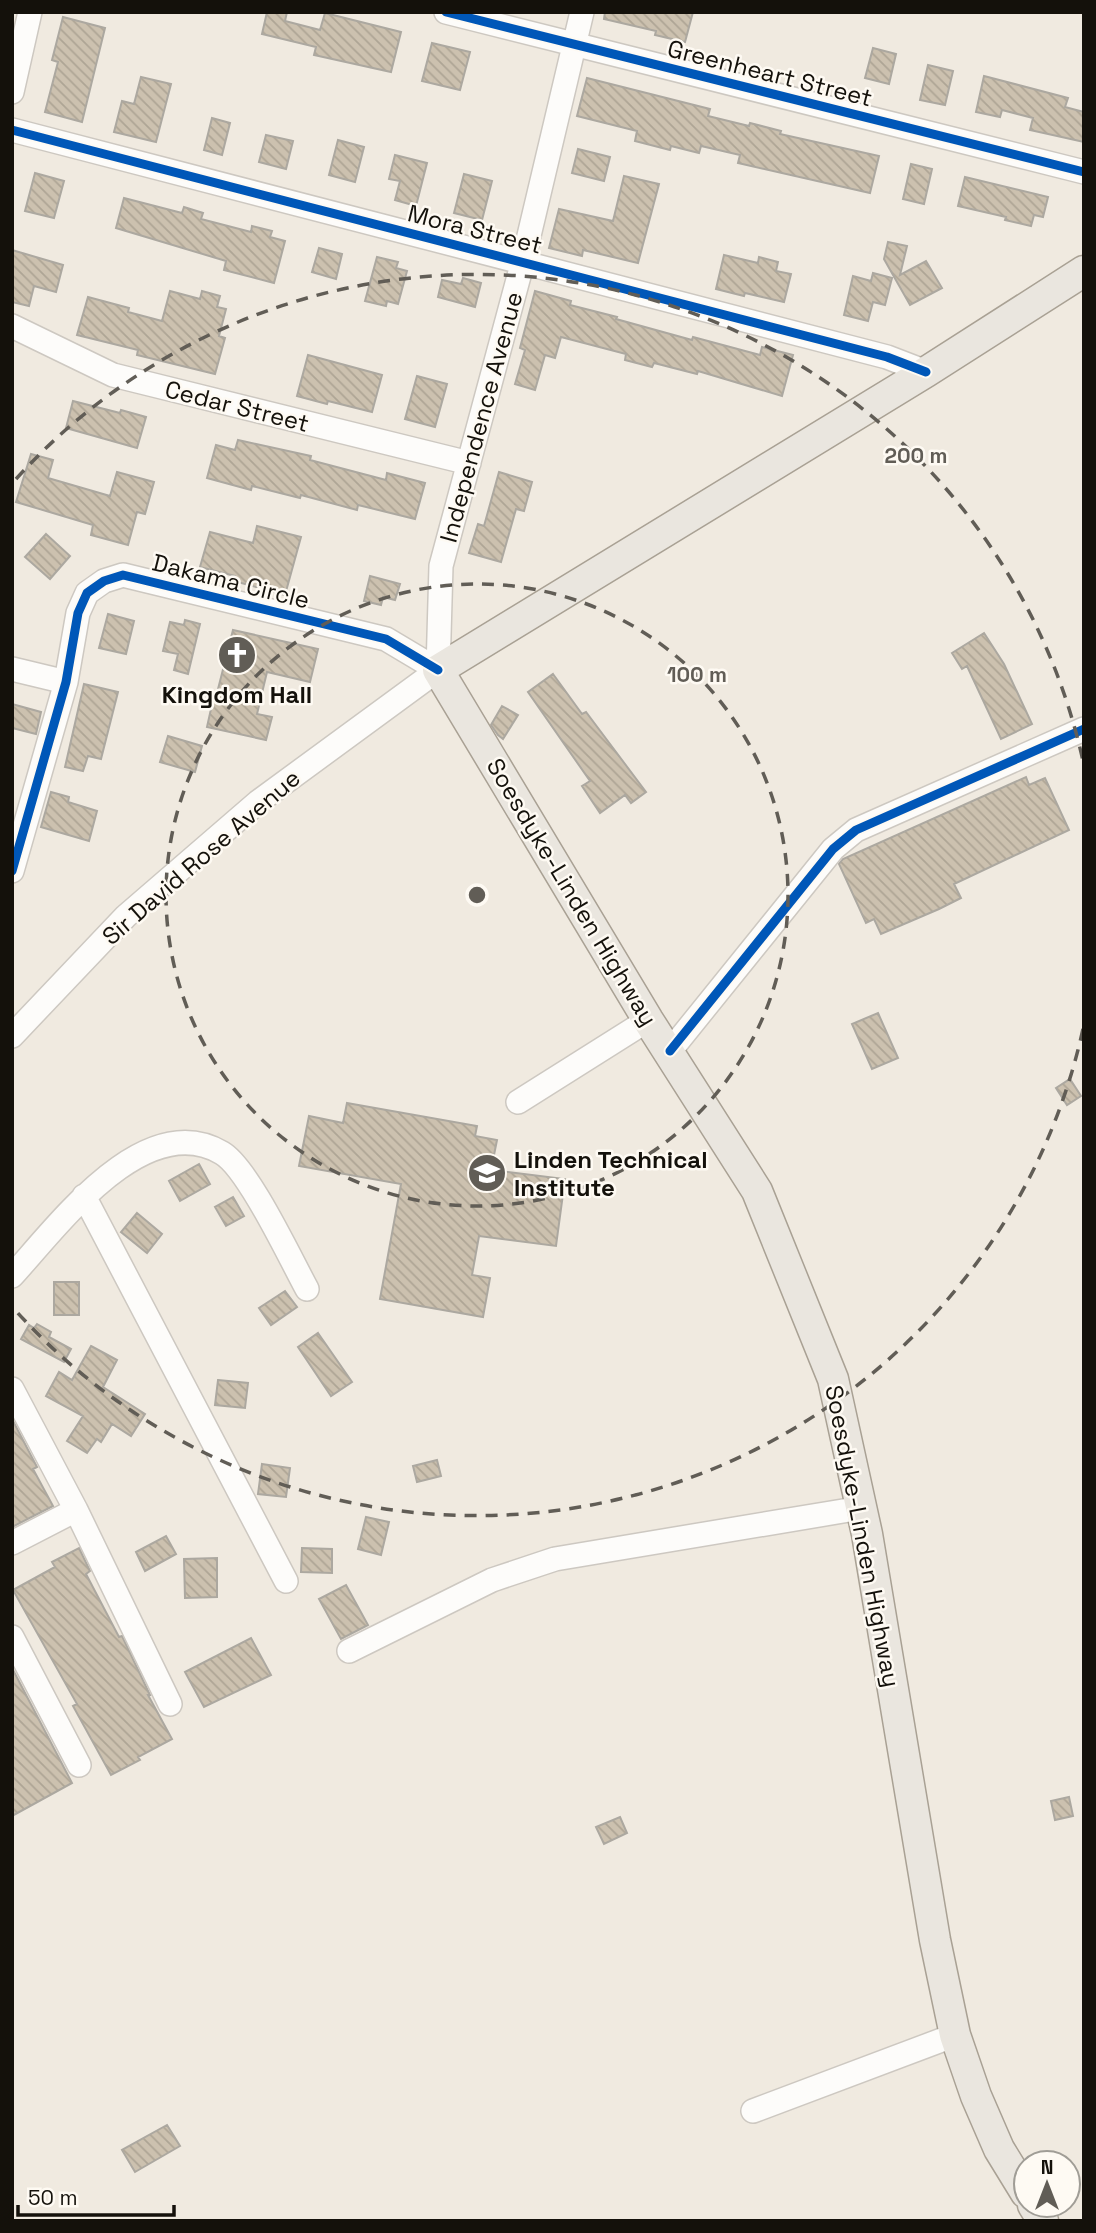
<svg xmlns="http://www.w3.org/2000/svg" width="1096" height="2233" font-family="'Space Grotesk',sans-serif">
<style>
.building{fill:url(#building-back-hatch);stroke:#aca8a0;stroke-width:2}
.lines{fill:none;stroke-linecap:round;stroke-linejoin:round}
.minor-casing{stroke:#cdc8c1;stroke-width:26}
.major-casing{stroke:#a9a194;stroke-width:33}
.minor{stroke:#fdfcfa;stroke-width:23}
.major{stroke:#eae6df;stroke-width:30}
.cycleway-casing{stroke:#fefaf3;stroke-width:13}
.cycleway{stroke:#0057b8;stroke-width:9}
.ring{fill:none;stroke:#615d56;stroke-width:3.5;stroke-dasharray:12 9}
.labels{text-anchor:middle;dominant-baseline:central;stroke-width:5;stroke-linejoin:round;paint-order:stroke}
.street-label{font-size:24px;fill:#14110b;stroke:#fefaf3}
.poi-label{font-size:24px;font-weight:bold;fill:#14110b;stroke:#fefaf3}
.centre{fill:#615d56;stroke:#fefaf3;stroke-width:3.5}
.ring-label{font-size:21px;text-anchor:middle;font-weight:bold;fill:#615d56;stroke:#fefaf3;stroke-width:5;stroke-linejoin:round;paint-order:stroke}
</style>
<defs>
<pattern id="building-back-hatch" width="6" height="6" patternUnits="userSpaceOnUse" patternTransform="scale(1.75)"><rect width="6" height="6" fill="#ccc1af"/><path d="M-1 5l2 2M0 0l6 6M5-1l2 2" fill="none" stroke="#aea595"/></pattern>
</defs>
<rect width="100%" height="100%" fill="#f0eae0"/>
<path class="building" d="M 267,12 L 287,12 L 285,21 L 320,30 L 325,13 L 401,32 L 391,72 L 314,55 L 316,47 L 262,34 Z
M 605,12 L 693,12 L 685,42 L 655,35 L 656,31 L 604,19 Z
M 63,17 L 105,28 L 82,122 L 45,112 L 58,62 L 52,60 Z
M 432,43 L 470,52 L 460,90 L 422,81 Z
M 873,48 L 896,54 L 889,84 L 865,78 Z
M 928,65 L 953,71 L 945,105 L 920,100 Z
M 984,76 L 1068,98 L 1065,107 L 1084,112 L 1084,142 L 1030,130 L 1033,118 L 1002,110 L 1000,117 L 976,112 Z
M 141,77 L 171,84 L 156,142 L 114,132 L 122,101 L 134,104 Z
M 587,78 L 710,109 L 708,116 L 749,126 L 750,123 L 781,131 L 780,134 L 879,156 L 870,193 L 738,163 L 740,155 L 701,146 L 699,153 L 671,146 L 670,150 L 635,141 L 637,131 L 577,116 Z
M 212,118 L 230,123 L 222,155 L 204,150 Z
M 266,135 L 293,141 L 286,169 L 259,162 Z
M 338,140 L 364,147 L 355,182 L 329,175 Z
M 578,149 L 610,157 L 604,181 L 572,173 Z
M 395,155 L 427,163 L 416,206 L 395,200 L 400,181 L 389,179 Z
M 911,164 L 932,169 L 924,204 L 903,199 Z
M 35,173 L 64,181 L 54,218 L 25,211 Z
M 464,174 L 492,181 L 482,220 L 454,213 Z
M 624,176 L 659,184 L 638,263 L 583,250 L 582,256 L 549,248 L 559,209 L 613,221 Z
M 965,177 L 1048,197 L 1043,217 L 1034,215 L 1031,226 L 1005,220 L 1006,217 L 958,206 Z
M 124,198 L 182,213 L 184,207 L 203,213 L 201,219 L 251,232 L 252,226 L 272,231 L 270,237 L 285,241 L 274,283 L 224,270 L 226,261 L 116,228 Z
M 888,242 L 907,246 L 900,275 L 926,261 L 942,288 L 910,305 L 884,259 Z
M 319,248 L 342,254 L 336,279 L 312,272 Z
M 12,250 L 63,265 L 56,292 L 34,286 L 29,306 L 12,302 Z
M 724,255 L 758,263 L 759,257 L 778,262 L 776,271 L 791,274 L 784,302 L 745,293 L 744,296 L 716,289 Z
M 377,257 L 398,262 L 396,268 L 407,271 L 398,304 L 387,301 L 386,306 L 365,301 Z
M 873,273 L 892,278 L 885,305 L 873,302 L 868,321 L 844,315 L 853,276 L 871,281 Z
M 463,278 L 481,283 L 475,307 L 438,297 L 442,280 L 461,284 Z
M 170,291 L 200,299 L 202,291 L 220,296 L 217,307 L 226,309 L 219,336 L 225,338 L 215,374 L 137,355 L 138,350 L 77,335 L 88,297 L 129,308 L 128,312 L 162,321 Z
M 535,291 L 571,301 L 570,305 L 617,317 L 616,319 L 692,340 L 693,337 L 760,355 L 762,347 L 793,355 L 782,396 L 698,371 L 697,374 L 654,363 L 652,367 L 625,360 L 626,354 L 561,337 L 555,358 L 545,355 L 535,390 L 515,384 L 525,350 L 520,348 Z
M 308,355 L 382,375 L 372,412 L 328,401 L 327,404 L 297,396 Z
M 417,376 L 447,384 L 435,427 L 405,419 Z
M 73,401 L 120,413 L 121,410 L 146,417 L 137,448 L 66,428 Z
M 238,440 L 311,456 L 310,460 L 386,480 L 387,473 L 425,483 L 415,519 L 358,505 L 357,510 L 301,495 L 300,498 L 252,486 L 251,490 L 207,478 L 216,445 L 235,450 Z
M 31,454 L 53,460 L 48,478 L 110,496 L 117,472 L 154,482 L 145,514 L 137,512 L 128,545 L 91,535 L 93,525 L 16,502 Z
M 499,472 L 532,482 L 524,511 L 516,509 L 501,562 L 469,553 L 478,524 L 484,526 Z
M 257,526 L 301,537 L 285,595 L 234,581 L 235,576 L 200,567 L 210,532 L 253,543 Z
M 46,534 L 70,556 L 50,579 L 25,557 Z
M 370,576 L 400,584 L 395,600 L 383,597 L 381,605 L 364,601 Z
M 108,614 L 134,621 L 126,654 L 99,648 Z
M 185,620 L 200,624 L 188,674 L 174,670 L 178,654 L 163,651 L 170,622 L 184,625 Z
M 233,630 L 318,649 L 310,682 L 267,672 L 257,714 L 272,717 L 266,740 L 207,727 L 213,700 L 215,701 Z
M 984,633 L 1004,664 L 1032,724 L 1001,739 L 967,666 L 962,669 L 952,653 Z
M 553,674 L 582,714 L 586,712 L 646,792 L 631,803 L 625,795 L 600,813 L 582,786 L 590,781 L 528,692 Z
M 84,684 L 118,692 L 101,759 L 88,756 L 83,771 L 65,767 Z
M 12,704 L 41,712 L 36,734 L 12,728 Z
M 502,706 L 518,715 L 503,739 L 498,735 L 491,725 Z
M 168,736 L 202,746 L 195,772 L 160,762 Z
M 1026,777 L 1029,785 L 1045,778 L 1069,830 L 954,884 L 961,898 L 939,909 L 881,934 L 874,919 L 866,923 L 839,864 L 843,859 Z
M 51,792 L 69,797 L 68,802 L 97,811 L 89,841 L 41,827 Z
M 878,1013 L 898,1058 L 872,1069 L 852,1024 Z
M 1070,1079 L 1081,1096 L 1067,1105 L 1056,1088 Z
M 347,1103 L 477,1126 L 475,1136 L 497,1140 L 491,1170 L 565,1179 L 556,1246 L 479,1236 L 472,1275 L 490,1278 L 483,1317 L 380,1299 L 401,1184 L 299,1166 L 309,1116 L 343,1123 Z
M 199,1164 L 210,1184 L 180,1201 L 169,1181 Z
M 233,1197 L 244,1216 L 226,1226 L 215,1207 Z
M 137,1213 L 162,1234 L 147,1253 L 121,1232 Z
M 54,1282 L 79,1282 L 79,1315 L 54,1315 Z
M 285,1291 L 297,1307 L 271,1325 L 259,1308 Z
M 37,1324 L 51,1332 L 49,1337 L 71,1349 L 64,1362 L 21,1339 L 29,1325 L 34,1328 Z
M 318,1333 L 352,1382 L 331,1396 L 298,1347 Z
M 91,1346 L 117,1360 L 103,1387 L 145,1414 L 131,1436 L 112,1424 L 101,1442 L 97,1439 L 87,1453 L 67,1441 L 83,1416 L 46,1396 L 59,1372 L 72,1380 Z
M 218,1380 L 248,1383 L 245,1408 L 215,1405 Z
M 12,1419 L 37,1467 L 33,1469 L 53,1506 L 12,1527 Z
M 437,1460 L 441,1476 L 417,1482 L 413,1466 Z
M 262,1464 L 290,1468 L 286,1497 L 258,1494 Z
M 366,1517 L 389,1522 L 381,1555 L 358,1549 Z
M 166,1536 L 176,1554 L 145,1571 L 136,1552 Z
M 79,1548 L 90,1571 L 86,1574 L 119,1637 L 122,1636 L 150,1695 L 148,1695 L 172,1739 L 138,1757 L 140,1760 L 111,1775 L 73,1706 L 77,1704 L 13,1590 L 55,1567 L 52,1562 Z
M 302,1548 L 332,1549 L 332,1573 L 301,1572 Z
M 217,1558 L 217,1597 L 185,1598 L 184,1559 Z
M 346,1585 L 368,1625 L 341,1639 L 319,1599 Z
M 251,1638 L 271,1675 L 204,1707 L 185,1672 Z
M 12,1668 L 72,1783 L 12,1816 Z
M 1069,1797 L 1073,1816 L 1055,1820 L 1051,1801 Z
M 620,1817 L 627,1833 L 604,1844 L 596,1827 Z
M 167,2125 L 180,2146 L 135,2172 L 122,2150 Z"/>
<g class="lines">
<defs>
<path id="minor" d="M 446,12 L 1084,172
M 12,92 L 30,12
M 12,130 L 887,357 L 926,372
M 12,326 L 113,375 L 469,463
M 12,669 L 66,682
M 438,670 L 441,566 L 523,261 L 582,12
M 12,871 L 66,682 L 78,613 L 87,593 L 104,581 L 123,575 L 386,639 L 438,670
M 12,1036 L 126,916 L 258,802 L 438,670
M 670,1051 L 833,849 L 856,830 L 1084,729
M 518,1102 L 648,1020
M 84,1196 L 286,1581
M 12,1276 C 57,1227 144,1107 222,1153 C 248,1168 291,1260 307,1289
M 12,1389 L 76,1510 L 170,1704
M 12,1543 L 76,1510
M 12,1637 L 79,1765
M 349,1651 L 492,1580 L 555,1559 L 861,1508
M 753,2111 L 955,2035"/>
<path id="major" d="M 1026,2193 L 999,2149 L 976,2096 L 955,2035 L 935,1940 L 867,1534 L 833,1379 L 757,1191 L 648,1020 L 438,670 L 926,372 L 1084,271
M 1033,2205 L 1043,2221"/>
</defs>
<use href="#minor" class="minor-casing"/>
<use href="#major" class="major-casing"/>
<use href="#minor" class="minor"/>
<use href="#major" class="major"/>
<defs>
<path id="cycleway" d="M 446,12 L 1084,172
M 12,130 L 887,357 L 926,372
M 12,871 L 66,682 L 78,613 L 87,593 L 104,581 L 123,575 L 386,639 L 438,670
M 670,1051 L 833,849 L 856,830 L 1084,729"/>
</defs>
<use href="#cycleway" class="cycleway-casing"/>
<use href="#cycleway" class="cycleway"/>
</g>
<g class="ring">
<circle cx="477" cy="895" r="311"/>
<path d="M1083 1029A621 621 0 0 1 16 1311M16 479A621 621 0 0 1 1083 761"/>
</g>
<defs>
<symbol id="church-disc" viewBox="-11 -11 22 22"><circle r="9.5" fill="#615d56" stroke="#fefaf3"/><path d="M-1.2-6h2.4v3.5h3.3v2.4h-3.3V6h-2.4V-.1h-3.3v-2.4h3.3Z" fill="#fff"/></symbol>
<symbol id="school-disc" viewBox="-11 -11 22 22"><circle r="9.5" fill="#615d56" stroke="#fefaf3"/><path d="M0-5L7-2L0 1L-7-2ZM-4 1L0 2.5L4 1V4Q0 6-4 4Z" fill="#fff"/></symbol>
</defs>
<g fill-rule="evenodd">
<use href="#church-disc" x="215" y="633" width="44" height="44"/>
<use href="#school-disc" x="465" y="1151" width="44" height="44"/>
</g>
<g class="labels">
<g class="street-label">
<text transform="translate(770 73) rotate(14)">Greenheart Street</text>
<text transform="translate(475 229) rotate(14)">Mora Street</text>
<text transform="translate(237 406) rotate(14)">Cedar Street</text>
<text transform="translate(481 417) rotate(-75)">Independence Avenue</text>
<text transform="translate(231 581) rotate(14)">Dakama Circle</text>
<text transform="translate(201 857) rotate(-41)">Sir David Rose Avenue</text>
<text transform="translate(572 892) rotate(59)">Soesdyke-Linden Highway</text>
<text transform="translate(863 1536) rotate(79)">Soesdyke-Linden Highway</text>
</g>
<g class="poi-label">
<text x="237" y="694">Kingdom Hall</text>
<text x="514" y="1159" text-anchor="start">Linden Technical<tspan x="514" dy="28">Institute</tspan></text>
</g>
</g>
<circle cx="477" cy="895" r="10" class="centre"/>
<g class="ring-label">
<text x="916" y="463">200 m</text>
<text x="697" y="682">100 m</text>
</g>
<rect width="1096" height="2233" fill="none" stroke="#14110b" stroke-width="28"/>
<g transform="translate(1047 2184)"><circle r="33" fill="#fefaf3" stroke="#a09d96" stroke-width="2"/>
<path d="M0-5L12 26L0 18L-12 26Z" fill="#615d56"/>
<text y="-10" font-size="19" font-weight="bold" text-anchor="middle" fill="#14110b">N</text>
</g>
<path d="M18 2205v10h156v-10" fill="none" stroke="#14110b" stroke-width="3.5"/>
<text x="28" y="2205" font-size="21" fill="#14110b" stroke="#fefaf3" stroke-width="5" paint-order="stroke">50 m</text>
</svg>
